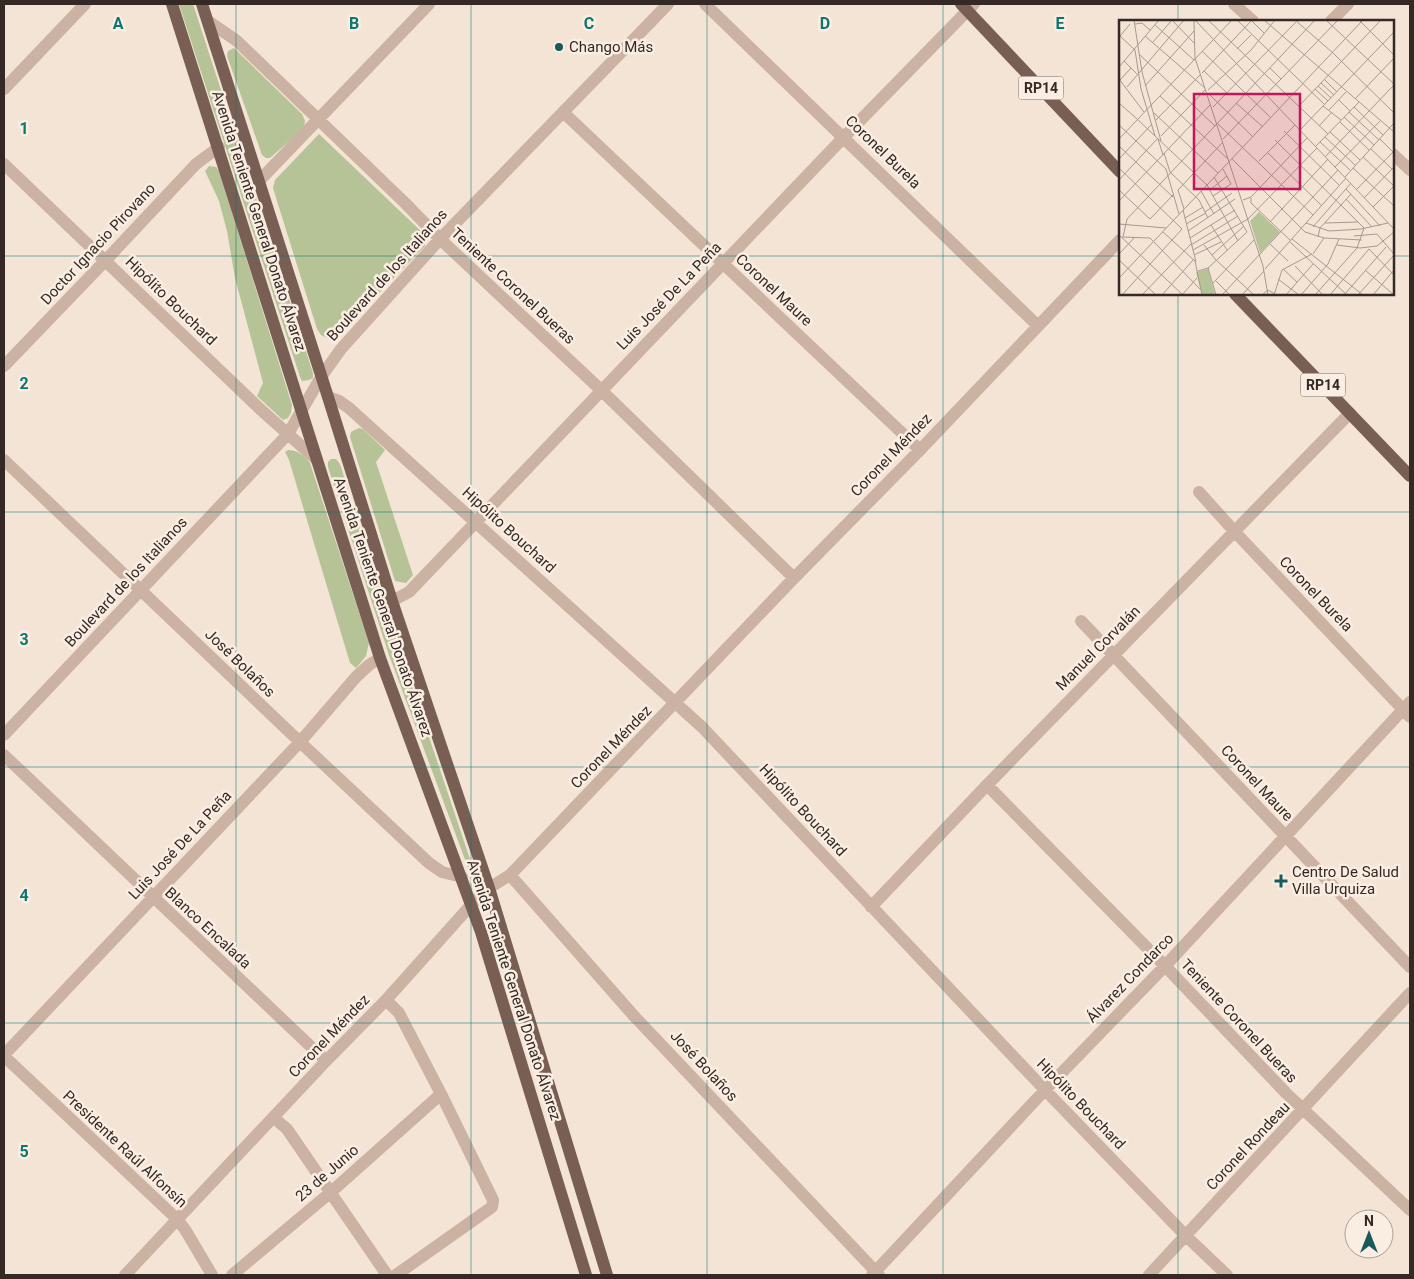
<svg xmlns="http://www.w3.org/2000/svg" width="1414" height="1279" font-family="Roboto,sans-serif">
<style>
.green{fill:#b6c396}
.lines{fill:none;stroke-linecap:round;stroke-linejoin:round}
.minor{stroke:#ccb2a2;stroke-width:12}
.major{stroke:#795e54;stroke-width:12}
.grid{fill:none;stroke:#0f766e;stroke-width:1;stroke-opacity:0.55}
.poi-dot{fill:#175a5a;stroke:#faeee3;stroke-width:2}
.labels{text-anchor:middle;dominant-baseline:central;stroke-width:5;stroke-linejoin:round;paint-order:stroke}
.shield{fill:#faeee3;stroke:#70645e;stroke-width:1}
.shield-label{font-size:14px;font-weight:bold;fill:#352925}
.poi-label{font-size:15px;fill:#352925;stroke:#faeee3;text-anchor:start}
.street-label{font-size:15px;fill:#352925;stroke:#faeee3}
.inset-road{fill:none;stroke:#a7998f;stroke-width:1}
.view{fill:#c2185b;fill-opacity:0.15;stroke:#c2185b;stroke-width:2.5}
.inset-edge{fill:none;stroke:#352925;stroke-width:2.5}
.grid-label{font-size:16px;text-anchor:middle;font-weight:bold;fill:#0f766e;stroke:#faeee3;stroke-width:5;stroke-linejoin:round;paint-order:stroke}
</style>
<rect width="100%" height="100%" fill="#f3e4d6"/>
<path class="green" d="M 179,4 L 193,4 L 313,373 L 313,378 L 309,380 L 302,381 L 300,377 Z
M 234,48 L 302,114 L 305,121 L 304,128 L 270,158 L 266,158 L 262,155 L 227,56 L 228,51 Z
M 319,134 L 424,234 L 425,246 L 340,333 L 329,339 L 321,335 L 317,329 L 273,188 L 275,180 Z
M 209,166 L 216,167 L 219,171 L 292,405 L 291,413 L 288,418 L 283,420 L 257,396 L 263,383 L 235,278 L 227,231 L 219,201 L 205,171 Z
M 359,428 L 363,429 L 385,450 L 376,462 L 413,575 L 406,583 L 395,581 L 350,437 L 351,432 Z
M 288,450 C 298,450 305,456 310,463 L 369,643 L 366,656 L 356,668 L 350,663 L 289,460 L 285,452 Z
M 331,459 L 336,459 L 340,464 L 386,609 L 475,874 L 470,873 L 389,655 L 328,467 L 328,462 Z"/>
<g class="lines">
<path class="minor" d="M 705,4 L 1037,325
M 1234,4 L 1253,21
M 208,21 L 237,41 L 405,203 L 440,239 L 601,390 L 794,578
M 1331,21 L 1348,4
M 4,89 L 85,4
M 563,112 L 920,450
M 1393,154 L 1410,170
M 4,164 L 260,409 L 317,460
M 259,181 L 429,4
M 4,366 L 105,261 L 196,164 L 219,147
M 328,397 L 339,401 L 349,408 L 702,727 L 1045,1090 L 1186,1236 L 1227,1275
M 4,460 L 300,742 L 429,863 L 442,872 L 462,877
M 1199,492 L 1235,532 L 1410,717
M 392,601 L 409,592 L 844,137 L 974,4
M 1081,621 L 1410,967
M 4,735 L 288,434 L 321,377 L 341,349 L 440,239 L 668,4
M 4,755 L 326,1061
M 987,785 L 1165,966 L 1286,1093 L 1410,1210
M 510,875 L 634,1016 L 879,1275
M 871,907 L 987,785 L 1350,413
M 386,1000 L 399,1013 L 441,1094 L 493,1200 L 492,1207 L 396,1275
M 4,1055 L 300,742 L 356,677 L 369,665 L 380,658
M 4,1056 L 178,1220 L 186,1231 L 212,1275
M 274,1118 L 287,1129 L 387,1275
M 125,1275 L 326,1061 L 386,1000 L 471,905 L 489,888 L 510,875 L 794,578 L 920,450 L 1120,240
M 232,1275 L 331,1192 L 441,1094
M 872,1275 L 1045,1090 L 1165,966 L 1410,702
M 1149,1275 L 1410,993"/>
<path class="major" d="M 172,4 L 380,658 L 481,932 L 586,1275
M 202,4 L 328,397 L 392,601 L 489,888 L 607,1275
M 961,4 L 1120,172
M 1235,294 L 1410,476"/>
</g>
<path class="grid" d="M 236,4 L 236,1275M 471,4 L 471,1275M 707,4 L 707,1275M 943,4 L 943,1275M 1178,4 L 1178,21M 4,256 L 1120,256M 1393,256 L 1410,256M 1178,294 L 1178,1275M 4,512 L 1410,512M 4,767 L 1410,767M 4,1023 L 1410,1023"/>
<g class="poi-dot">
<circle cx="559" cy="47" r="5"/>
<path d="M1278.5 873.5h5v5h5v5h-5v5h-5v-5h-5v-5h5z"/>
</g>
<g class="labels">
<g class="shield">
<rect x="1018.5" y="76.5" width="45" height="23" rx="4"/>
<rect x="1300.5" y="373.5" width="45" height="23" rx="4"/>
</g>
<g class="shield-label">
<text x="1041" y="88">RP14</text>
<text x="1323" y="385">RP14</text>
</g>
<g class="poi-label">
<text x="569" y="47">Chango Más</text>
<text x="1292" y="872">Centro De Salud<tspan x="1292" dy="17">Villa Urquiza</tspan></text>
</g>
<g class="street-label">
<text transform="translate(883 152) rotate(44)">Coronel Burela</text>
<text transform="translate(259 221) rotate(72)">Avenida Teniente General Donato Álvarez</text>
<text transform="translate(98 244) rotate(-47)">Doctor Ignacio Pirovano</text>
<text transform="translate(387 275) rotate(-48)">Boulevard de los Italianos</text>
<text transform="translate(513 286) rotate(43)">Teniente Coronel Bueras</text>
<text transform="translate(774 290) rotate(43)">Coronel Maure</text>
<text transform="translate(669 296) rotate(-46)">Luis José De La Peña</text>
<text transform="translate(171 301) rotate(44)">Hipólito Bouchard</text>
<text transform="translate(891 455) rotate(-46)">Coronel Méndez</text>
<text transform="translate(509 530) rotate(42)">Hipólito Bouchard</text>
<text transform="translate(126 582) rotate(-47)">Boulevard de los Italianos</text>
<text transform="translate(1316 594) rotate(46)">Coronel Burela</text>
<text transform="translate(383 607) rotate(71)">Avenida Teniente General Donato Álvarez</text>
<text transform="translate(1098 648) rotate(-45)">Manuel Corvalán</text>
<text transform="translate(240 663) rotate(44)">José Bolaños</text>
<text transform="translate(611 747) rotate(-46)">Coronel Méndez</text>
<text transform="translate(1257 783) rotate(47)">Coronel Maure</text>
<text transform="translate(803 810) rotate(47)">Hipólito Bouchard</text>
<text transform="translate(180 845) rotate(-47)">Luis José De La Peña</text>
<text transform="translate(208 928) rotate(43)">Blanco Encalada</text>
<text transform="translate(1130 978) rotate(-46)">Álvarez Condarco</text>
<text transform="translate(514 990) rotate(72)">Avenida Teniente General Donato Álvarez</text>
<text transform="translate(1239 1021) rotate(47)">Teniente Coronel Bueras</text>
<text transform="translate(329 1036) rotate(-46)">Coronel Méndez</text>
<text transform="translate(704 1066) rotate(47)">José Bolaños</text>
<text transform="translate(1081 1104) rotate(46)">Hipólito Bouchard</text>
<text transform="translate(1248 1146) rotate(-47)">Coronel Rondeau</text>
<text transform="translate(125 1149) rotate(43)">Presidente Raúl Alfonsín</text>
<text transform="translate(327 1173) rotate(-41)">23 de Junio</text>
</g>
</g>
<g transform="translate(1119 20)">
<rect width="275" height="275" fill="#f3e4d6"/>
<path d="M 140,192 L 161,212 L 141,233 L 131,201 ZM 89,249 L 96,275 L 83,275 L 77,252 Z" fill="#b6c396"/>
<path class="inset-road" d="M 15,0 L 23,52 L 42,121M 53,0 L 75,23M 76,0 L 275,209M 89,0 L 209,114M 118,0 L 205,84M 145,0 L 275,112M 176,0 L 214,33 L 275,93M 207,0 L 275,64M 240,0 L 275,35M 75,1 L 76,38 L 144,246 L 149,275M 133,1 L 145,13M 16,4 L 23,3 L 31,10M 36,5 L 75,40M 0,15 L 16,30 L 22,69 L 36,116M 1,16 L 11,4M 26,16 L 86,68M 34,22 L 53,0M 118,29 L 132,15M 83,31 L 152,98M 21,35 L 96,106M 5,41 L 18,54M 0,47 L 40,0M 151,48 L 162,59M 85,51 L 108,73M 83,53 L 133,0M 0,59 L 25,92M 205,59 L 218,72M 1,60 L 12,48M 202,63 L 215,75M 26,66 L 75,11M 199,66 L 212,78M 8,67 L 65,0M 196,69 L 209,81M 89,70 L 132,30 L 156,0M 91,75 L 134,117M 41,76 L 109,139M 236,79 L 275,38M 220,80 L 231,91M 0,83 L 18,99M 117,83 L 144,107M 180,86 L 262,0M 204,86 L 222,100M 94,87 L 177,2M 235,87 L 264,115M 210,90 L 227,72M 230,92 L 260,120M 35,93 L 99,153M 225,97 L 255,125M 18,99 L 88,165 L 119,221M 37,100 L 81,55M 221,102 L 250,130M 99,104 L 194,195M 0,105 L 47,149 L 60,194M 200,106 L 213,92M 181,110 L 275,12M 165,111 L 220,165M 211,112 L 241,140M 42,116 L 86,70M 206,117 L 236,145M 0,119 L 113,0M 39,119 L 44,135M 104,119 L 219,0M 261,119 L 274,132M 156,120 L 245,208 L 238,228 L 196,275M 201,122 L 231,150M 0,126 L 54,177M 197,126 L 240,82M 252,129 L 273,149M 45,133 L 51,152 L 80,180 L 89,198M 149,133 L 202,185M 206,137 L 275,65M 244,137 L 275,166 L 254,187M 0,139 L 33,104M 113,139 L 186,212 L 205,218 L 243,220M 140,141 L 176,105M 216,147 L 261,101M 0,148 L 63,209 L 3,275M 234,148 L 275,186M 226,157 L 275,103M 0,160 L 39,118M 227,169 L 261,206M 238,169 L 275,131M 0,170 L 31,199M 91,170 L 108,156M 82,171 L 95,194M 94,176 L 112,164 L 104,149M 132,178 L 132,183 L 172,221M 245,178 L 275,147M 227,179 L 253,207M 124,180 L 132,177 L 188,118M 0,181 L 91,85M 65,189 L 59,170 L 103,123M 64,190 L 77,242M 86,192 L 113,173M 66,198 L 84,187M 8,199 L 196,0M 31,199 L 54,175M 128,200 L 198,128M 151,202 L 209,139M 187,203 L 210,211 L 242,209 L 269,203M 206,203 L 239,202M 0,204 L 47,208M 67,204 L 87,193M 92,205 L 108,230M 194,207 L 232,163M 69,211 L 116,179M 44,212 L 76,241 L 83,275M 0,215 L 64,275M 235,216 L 258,214 L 275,234M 3,217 L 31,218 L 81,269M 4,217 L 8,199M 199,217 L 201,208 L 232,174M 71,218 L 116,190M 173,219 L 244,275M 171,222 L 228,275M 151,224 L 169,241M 72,225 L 119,196M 85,225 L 96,239 L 135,275M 218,225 L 241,228 L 258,226 L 275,212M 250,229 L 275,255M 74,230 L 129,199M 0,234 L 16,217M 194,234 L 205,218M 75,235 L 102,222M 93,235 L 125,206M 0,240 L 37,275M 176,246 L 204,275M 89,248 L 97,275M 146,249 L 227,158M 164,249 L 178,262M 246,250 L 275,275M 79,251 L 89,248 L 128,212 L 95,157M 0,258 L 244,0M 159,259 L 180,275M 96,260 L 111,275M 94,263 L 135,220M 23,275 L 72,224M 43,275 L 75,239M 63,275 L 78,258M 103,275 L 219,150M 123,275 L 145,251M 143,275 L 149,270 L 156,274M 155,275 L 163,250 L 193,234M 167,275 L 194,244M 182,275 L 209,244 L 220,219M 211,275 L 250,229M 225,275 L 267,227M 239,275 L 275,235M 254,275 L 275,250"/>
<path class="view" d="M 75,74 L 181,74 L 181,169 L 75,169 Z"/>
<rect width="275" height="275" class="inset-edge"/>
</g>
<g class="grid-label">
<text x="118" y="29">A</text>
<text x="354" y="29">B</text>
<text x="589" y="29">C</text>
<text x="825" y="29">D</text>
<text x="1060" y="29">E</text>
<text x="24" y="134">1</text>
<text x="24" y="389">2</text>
<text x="24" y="645">3</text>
<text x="24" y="901">4</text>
<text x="24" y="1157">5</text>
</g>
<rect width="1414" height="1279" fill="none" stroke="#352925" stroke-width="10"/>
<g transform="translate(1369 1234)"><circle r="24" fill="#faeee3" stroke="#ab9f97"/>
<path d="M0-4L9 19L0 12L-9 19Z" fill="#175a5a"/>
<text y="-8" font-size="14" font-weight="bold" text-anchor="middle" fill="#352925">N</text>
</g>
</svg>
